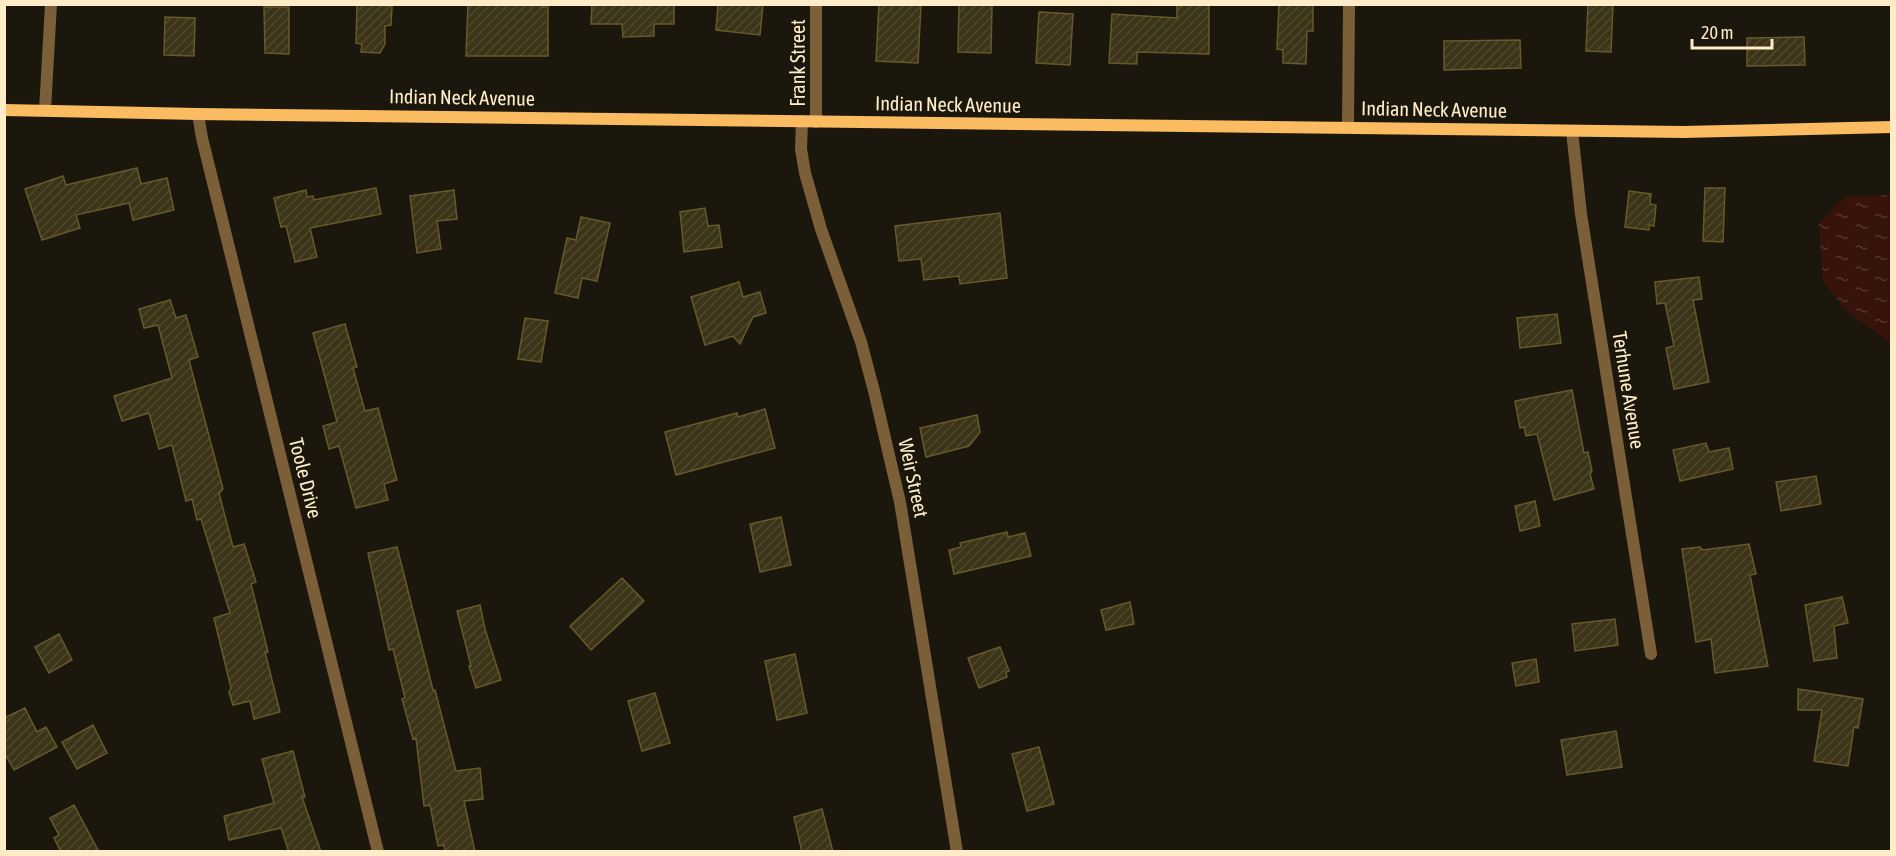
<svg xmlns="http://www.w3.org/2000/svg" width="1896" height="856" font-family="'Asap Condensed',sans-serif">
<style>
.water{fill:url(#water-ripples)}
.building{fill:url(#building-hatch);stroke:#67592b;stroke-width:1.5}
.lines{fill:none;stroke-linecap:round;stroke-linejoin:round}
.street{stroke:#7a5f38;stroke-width:12}
.secondary{stroke:#fbbc61;stroke-width:12}
.labels{text-anchor:middle;dominant-baseline:central;stroke-width:4.5;stroke-linejoin:round;paint-order:stroke}
.street-label{font-size:20px;fill:#feecc8;stroke:#1c170c}
</style>
<defs>
<pattern id="water-ripples" width="26" height="14" patternUnits="userSpaceOnUse" patternTransform="scale(1.5)"><rect width="26" height="14" fill="#371309"/><path d="M2 4q2-2 4 0t4 0M15 11q2-2 4 0t4 0" fill="none" stroke="#55362b"/></pattern>
<pattern id="building-hatch" width="6" height="6" patternUnits="userSpaceOnUse" patternTransform="scale(1.5)"><rect width="6" height="6" fill="#3c3418"/><path d="M-1 1l2-2M0 6l6-6M5 7l2-2" fill="none" stroke="#50482d"/></pattern>
</defs>
<rect width="100%" height="100%" fill="#1c170c"/>
<path class="water" d="M 1891,195 L 1892,195 L 1891,343 L 1849,313 L 1823,282 L 1819,223 L 1844,197 Z"/>
<path class="building" d="M 357,4 L 392,6 L 391,25 L 385,26 L 385,44 L 380,53 L 361,52 L 362,44 L 356,43 Z
M 468,4 L 542,4 L 542,7 L 548,7 L 548,56 L 466,56 Z
M 592,4 L 674,4 L 674,24 L 654,24 L 654,36 L 623,37 L 622,24 L 591,24 Z
M 718,4 L 763,4 L 760,35 L 716,30 Z
M 879,4 L 921,4 L 918,63 L 876,61 Z
M 959,4 L 992,4 L 991,53 L 958,52 Z
M 1177,4 L 1209,4 L 1209,54 L 1137,52 L 1137,64 L 1109,63 L 1112,14 L 1177,18 Z
M 1279,4 L 1313,4 L 1313,31 L 1307,31 L 1306,64 L 1283,63 L 1283,50 L 1277,49 Z
M 1588,4 L 1613,4 L 1611,52 L 1586,51 Z
M 264,7 L 289,7 L 289,54 L 265,53 Z
M 1039,12 L 1073,14 L 1070,65 L 1036,63 Z
M 165,17 L 195,18 L 194,56 L 164,55 Z
M 1804,37 L 1805,65 L 1747,66 L 1747,38 Z
M 1520,40 L 1521,68 L 1444,70 L 1444,41 Z
M 137,168 L 141,184 L 167,178 L 174,210 L 133,220 L 129,203 L 76,215 L 80,228 L 42,240 L 25,189 L 63,176 L 66,185 Z
M 376,188 L 381,214 L 310,228 L 317,257 L 295,262 L 286,226 L 281,227 L 274,198 L 306,190 L 307,197 L 313,196 L 314,200 Z
M 1705,188 L 1725,188 L 1723,242 L 1703,241 Z
M 454,190 L 457,219 L 437,221 L 441,249 L 417,253 L 410,196 Z
M 1629,191 L 1651,194 L 1650,204 L 1656,205 L 1654,226 L 1649,225 L 1649,230 L 1625,227 Z
M 705,208 L 708,226 L 719,225 L 722,247 L 684,252 L 680,212 Z
M 1000,213 L 1007,278 L 960,284 L 959,276 L 924,280 L 921,259 L 899,261 L 895,226 Z
M 581,217 L 610,223 L 597,281 L 582,278 L 578,298 L 555,293 L 567,238 L 576,240 Z
M 1699,277 L 1702,299 L 1693,300 L 1709,382 L 1674,389 L 1666,348 L 1674,346 L 1665,303 L 1657,304 L 1655,282 Z
M 739,282 L 743,297 L 760,292 L 766,313 L 753,317 L 740,344 L 733,336 L 705,345 L 691,297 Z
M 170,300 L 176,318 L 186,315 L 198,357 L 189,360 L 223,489 L 219,493 L 233,547 L 244,544 L 256,582 L 251,584 L 268,652 L 265,652 L 280,712 L 254,719 L 250,701 L 233,705 L 229,692 L 231,688 L 214,618 L 230,613 L 201,519 L 197,520 L 192,499 L 186,501 L 172,445 L 159,449 L 149,413 L 122,421 L 114,396 L 172,378 L 158,325 L 144,328 L 139,309 Z
M 1557,314 L 1561,343 L 1520,348 L 1517,318 Z
M 525,318 L 548,321 L 541,362 L 518,359 Z
M 345,324 L 357,367 L 353,368 L 365,411 L 378,408 L 397,480 L 384,484 L 388,500 L 356,508 L 339,446 L 329,449 L 323,426 L 337,422 L 313,333 Z
M 1572,390 L 1584,453 L 1588,452 L 1592,471 L 1590,474 L 1594,489 L 1554,500 L 1537,434 L 1526,436 L 1524,427 L 1520,428 L 1515,401 Z
M 765,409 L 775,448 L 676,475 L 665,432 L 737,413 L 738,417 Z
M 977,415 L 980,432 L 969,446 L 926,457 L 920,428 Z
M 1706,443 L 1709,452 L 1729,448 L 1733,469 L 1680,481 L 1673,450 Z
M 1816,476 L 1821,504 L 1781,511 L 1776,482 Z
M 1535,501 L 1540,526 L 1520,531 L 1515,506 Z
M 781,517 L 791,565 L 760,572 L 750,524 Z
M 1007,532 L 1008,537 L 1025,533 L 1031,556 L 954,574 L 949,550 L 961,547 L 960,543 Z
M 1749,544 L 1756,574 L 1750,575 L 1768,666 L 1715,673 L 1711,639 L 1696,642 L 1682,549 L 1700,547 L 1703,550 Z
M 397,547 L 433,690 L 435,690 L 456,771 L 480,768 L 483,799 L 464,801 L 475,852 L 445,852 L 444,845 L 438,846 L 430,805 L 424,806 L 416,738 L 413,739 L 402,699 L 405,698 L 393,649 L 389,650 L 368,553 Z
M 622,578 L 644,601 L 591,650 L 570,626 Z
M 1842,597 L 1848,623 L 1834,626 L 1837,658 L 1814,661 L 1805,605 Z
M 1130,602 L 1134,624 L 1106,630 L 1101,610 Z
M 480,605 L 485,629 L 501,680 L 476,688 L 469,666 L 471,666 L 457,611 Z
M 1615,619 L 1618,645 L 1575,651 L 1572,624 Z
M 59,634 L 72,660 L 49,673 L 35,647 Z
M 1000,647 L 1009,671 L 1006,672 L 1007,677 L 979,688 L 968,658 Z
M 795,654 L 807,713 L 777,720 L 765,661 Z
M 1536,659 L 1539,682 L 1516,686 L 1512,663 Z
M 1798,689 L 1863,699 L 1858,728 L 1854,727 L 1848,766 L 1814,761 L 1822,710 L 1798,710 Z
M 655,693 L 670,743 L 642,751 L 628,701 Z
M 25,708 L 37,732 L 46,727 L 57,747 L 14,770 L 4,752 L 4,718 Z
M 93,725 L 107,753 L 77,769 L 62,742 Z
M 1616,731 L 1622,767 L 1567,775 L 1561,740 Z
M 1039,747 L 1054,804 L 1027,811 L 1012,754 Z
M 293,751 L 305,797 L 302,797 L 321,852 L 289,852 L 281,828 L 229,840 L 224,816 L 274,803 L 262,759 Z
M 74,805 L 99,852 L 61,852 L 54,838 L 59,835 L 50,818 Z
M 822,809 L 833,852 L 802,852 L 794,817 Z"/>
<g class="lines">
<path class="street" d="M 45,110 L 51,4
M 198,114 L 202,138 L 378,852
M 802,121 L 801,149 L 805,173 L 821,229 L 861,342 L 874,391 L 900,502 L 957,852
M 816,122 L 816,4
M 1348,127 L 1349,4
M 1572,131 L 1581,214 L 1651,654"/>
<path class="secondary" d="M 4,110 L 198,114 L 1683,132 L 1892,127"/>
</g>
<g class="labels">
<g class="street-label">
<text transform="translate(797 63) rotate(-90)">Frank Street</text>
<text transform="translate(462 97) rotate(1)">Indian Neck Avenue</text>
<text transform="translate(948 104) rotate(1)">Indian Neck Avenue</text>
<text transform="translate(1434 109) rotate(1)">Indian Neck Avenue</text>
<text transform="translate(1629 390) rotate(81)">Terhune Avenue</text>
<text transform="translate(306 478) rotate(76)">Toole Drive</text>
<text transform="translate(914 478) rotate(78)">Weir Street</text>
</g>
</g>
<rect width="1896" height="856" fill="none" stroke="#feecc8" stroke-width="12"/>
<path d="M1692 39v9h80v-9" fill="none" stroke="#feecc8" stroke-width="3"/>
<text x="1701" y="39" font-size="18" fill="#feecc8" stroke="#1c170c" stroke-width="4.5" paint-order="stroke">20 m</text>
</svg>
